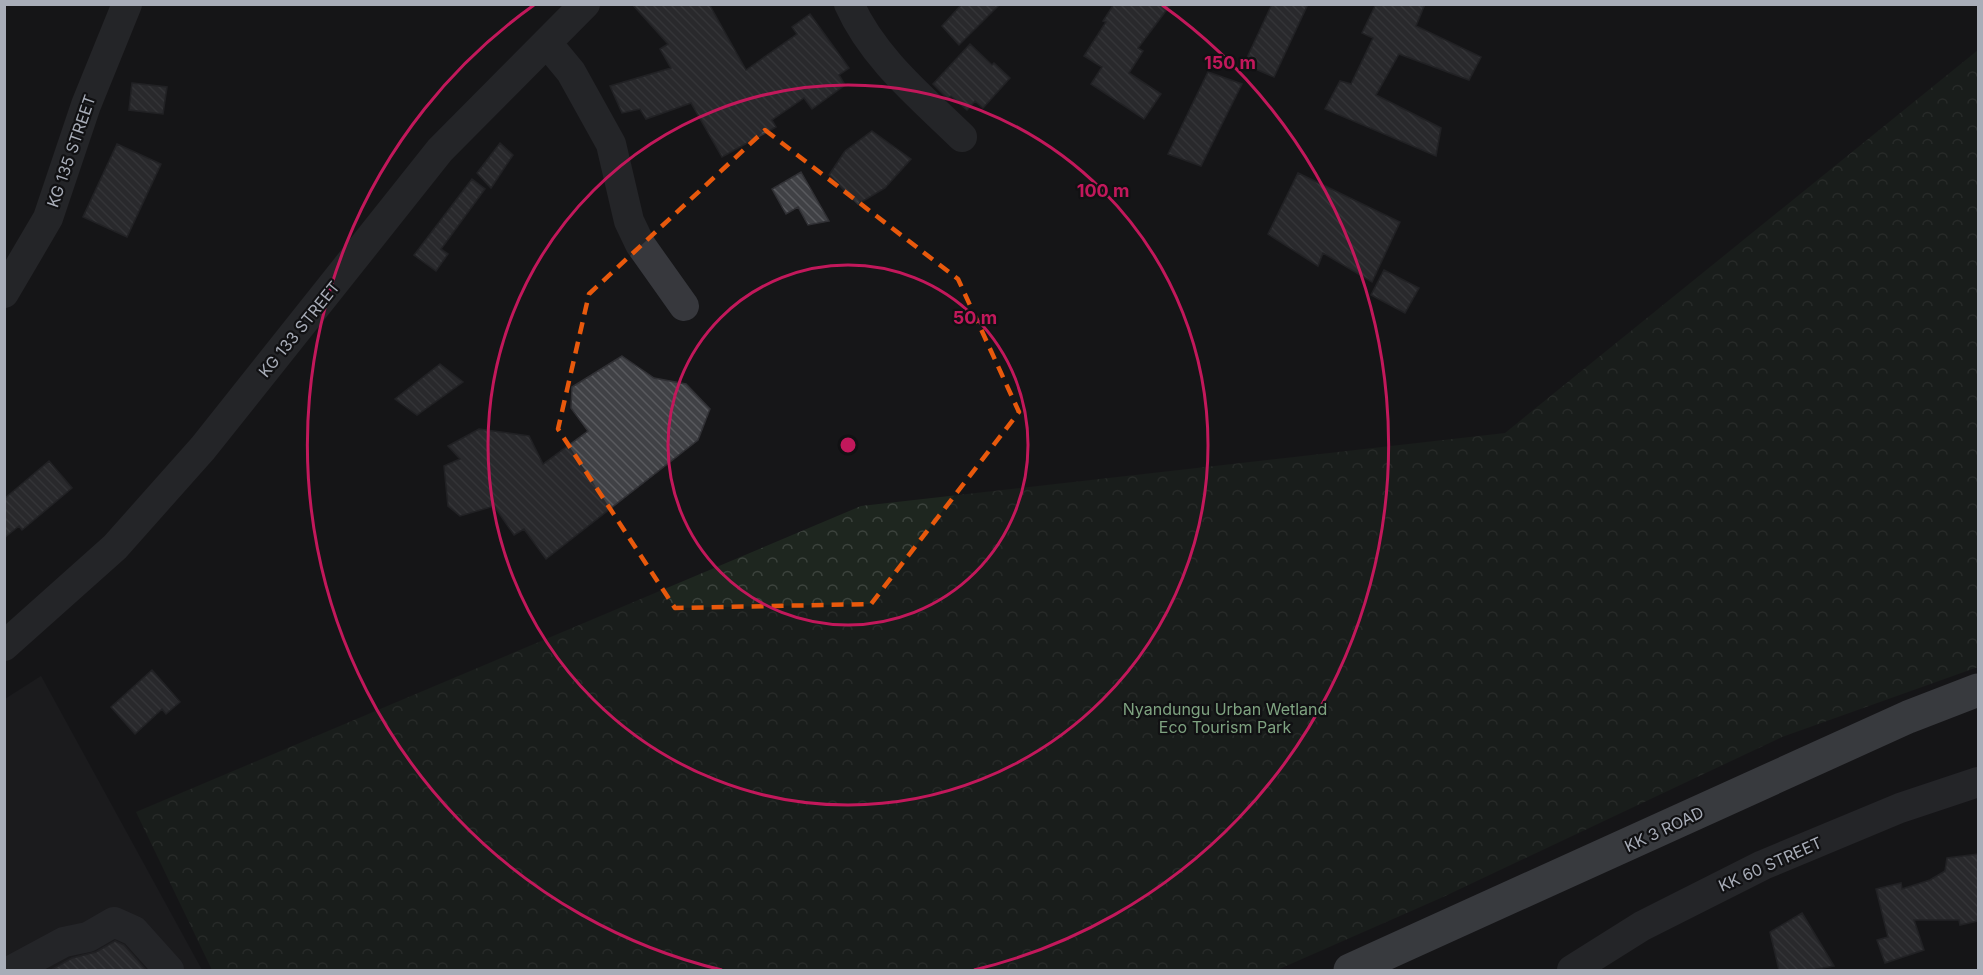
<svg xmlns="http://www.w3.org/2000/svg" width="1983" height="975" font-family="Inter,sans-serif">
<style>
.built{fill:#222225}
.park{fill:url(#park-crowns)}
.building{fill:url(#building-back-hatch);stroke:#303034;stroke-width:1.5}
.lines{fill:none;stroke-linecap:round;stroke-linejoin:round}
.minor{stroke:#37383d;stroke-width:30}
.highway{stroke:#63666e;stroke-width:33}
.marked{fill:none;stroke:#e8590c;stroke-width:4.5;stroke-dasharray:12 8;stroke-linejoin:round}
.ring{fill:none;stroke:#c2185b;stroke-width:3}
.labels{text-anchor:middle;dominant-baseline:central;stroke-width:4.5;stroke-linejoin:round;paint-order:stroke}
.street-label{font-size:16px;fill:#a8adb8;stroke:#111113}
.park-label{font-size:16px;fill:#7fa381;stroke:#111113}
.centre{fill:#c2185b;stroke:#111113;stroke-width:3}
.ring-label{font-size:18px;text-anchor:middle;font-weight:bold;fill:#c2185b;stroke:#111113;stroke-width:4.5;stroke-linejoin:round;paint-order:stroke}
</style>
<defs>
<pattern id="park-crowns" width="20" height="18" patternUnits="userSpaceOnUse" patternTransform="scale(1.5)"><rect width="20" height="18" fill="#1e261f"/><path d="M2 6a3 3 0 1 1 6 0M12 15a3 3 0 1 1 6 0" fill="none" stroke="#3c433d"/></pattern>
<pattern id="building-back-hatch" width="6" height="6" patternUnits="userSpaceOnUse" patternTransform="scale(1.5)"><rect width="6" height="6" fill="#404145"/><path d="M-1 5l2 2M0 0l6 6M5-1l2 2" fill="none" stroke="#595a5e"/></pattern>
</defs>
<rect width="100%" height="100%" fill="#161618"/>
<path class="built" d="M 41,676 L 202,970 L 5,970 L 5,699 Z"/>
<path class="park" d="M 1978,50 L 1978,667 L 1782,737 L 1443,897 L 1277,970 L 212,970 L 136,812 L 861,506 L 1505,433 Z"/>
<path class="building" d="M 632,4 L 709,4 L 746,70 L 797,34 L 792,27 L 810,14 L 849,68 L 839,75 L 845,85 L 812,109 L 804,98 L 772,120 L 776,127 L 722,157 L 691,103 L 646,119 L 640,109 L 622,113 L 610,86 L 671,68 L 660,49 L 668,44 Z
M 962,4 L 1000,4 L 959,45 L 942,26 Z
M 1114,4 L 1171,4 L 1138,48 L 1143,51 L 1129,73 L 1161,94 L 1144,119 L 1091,84 L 1102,67 L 1084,56 L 1106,22 L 1103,21 Z
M 1272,4 L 1308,4 L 1274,77 L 1244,64 Z
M 1376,4 L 1425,4 L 1416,26 L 1481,57 L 1469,80 L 1399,54 L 1376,95 L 1441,128 L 1436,156 L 1325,109 L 1340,81 L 1351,84 L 1373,38 L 1362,33 Z
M 970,44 L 992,65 L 994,63 L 1010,78 L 983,108 L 975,101 L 967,110 L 951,96 L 948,99 L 933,84 Z
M 1208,72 L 1242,84 L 1201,166 L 1168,154 Z
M 132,83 L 167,87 L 163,114 L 129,110 Z
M 872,131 L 911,159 L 885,188 L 858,204 L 829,175 L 845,151 Z
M 500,143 L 513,155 L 491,188 L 477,173 Z
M 117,144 L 161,164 L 127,237 L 83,217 Z
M 801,172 L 829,221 L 808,225 L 798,207 L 786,214 L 772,189 Z
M 1298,173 L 1400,222 L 1372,282 L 1323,253 L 1318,266 L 1268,234 Z
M 472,179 L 485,189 L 441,249 L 448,254 L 436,271 L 414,255 Z
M 1384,270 L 1419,288 L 1405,313 L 1371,295 Z
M 622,356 L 654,378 L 686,384 L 710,409 L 698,440 L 546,559 L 524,529 L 514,535 L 494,506 L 460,516 L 448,506 L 444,466 L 460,459 L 448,446 L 479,429 L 529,436 L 543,464 L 588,431 L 571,408 L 572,387 Z
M 440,364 L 463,382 L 417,415 L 395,399 Z
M 49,461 L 72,488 L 22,530 L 19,526 L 4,538 L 4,499 Z
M 152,670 L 180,702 L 166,714 L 162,709 L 135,734 L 111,707 Z
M 1978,854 L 1978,921 L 1960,925 L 1959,920 L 1914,920 L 1924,950 L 1885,963 L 1877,940 L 1888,937 L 1876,889 L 1901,883 L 1902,889 L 1930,880 L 1945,871 L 1947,858 Z
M 1802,913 L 1834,966 L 1812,970 L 1779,970 L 1770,932 Z
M 115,941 L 124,945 L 146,970 L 51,970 L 72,958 L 96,952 Z"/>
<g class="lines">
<path class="minor" d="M 849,4 C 873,58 921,97 962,137
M 547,43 L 571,72 L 611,144 L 629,221 L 640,244 L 684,306
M 4,293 L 48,218 L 86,105 L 127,4
M 4,646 L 115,547 L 203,448 L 440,150 L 585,4
M 12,970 L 64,942 L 88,937 L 114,922 L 134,931 L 169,970
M 1572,970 L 1642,926 L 1763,865 L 1900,808 L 1978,782"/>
<path class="highway" d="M 1350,970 L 1908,717 L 1978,690"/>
</g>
<path d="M0 0H1983V975H0ZM 765,130 L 958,279 L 1019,412 L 871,604 L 675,608 L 558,429 L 589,294 Z" fill="#161618" fill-opacity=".55" fill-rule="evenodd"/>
<path class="marked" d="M 765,130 L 958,279 L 1019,412 L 871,604 L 675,608 L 558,429 L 589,294 Z"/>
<g class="ring">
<circle cx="848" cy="445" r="180"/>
<circle cx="848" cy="445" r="360"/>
<path d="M722 970A540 540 0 0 1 534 5M1162 5A540 540 0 0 1 974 970"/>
</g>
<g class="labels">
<g class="street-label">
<text transform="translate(71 151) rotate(-71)">KG 135 STREET</text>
<text transform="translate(299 329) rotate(-51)">KG 133 STREET</text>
<text transform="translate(1664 829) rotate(-25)">KK 3 ROAD</text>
<text transform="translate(1770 864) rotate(-24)">KK 60 STREET</text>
</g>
<g class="park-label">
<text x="1225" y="709">Nyandungu Urban Wetland<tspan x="1225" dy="18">Eco Tourism Park</tspan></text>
</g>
</g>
<circle cx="848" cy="445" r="9" class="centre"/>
<g class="ring-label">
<text x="1230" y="69">150 m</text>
<text x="1103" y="197">100 m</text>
<text x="975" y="324">50 m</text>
</g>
<rect width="1983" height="975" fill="none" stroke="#a8adb8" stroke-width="12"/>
</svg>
